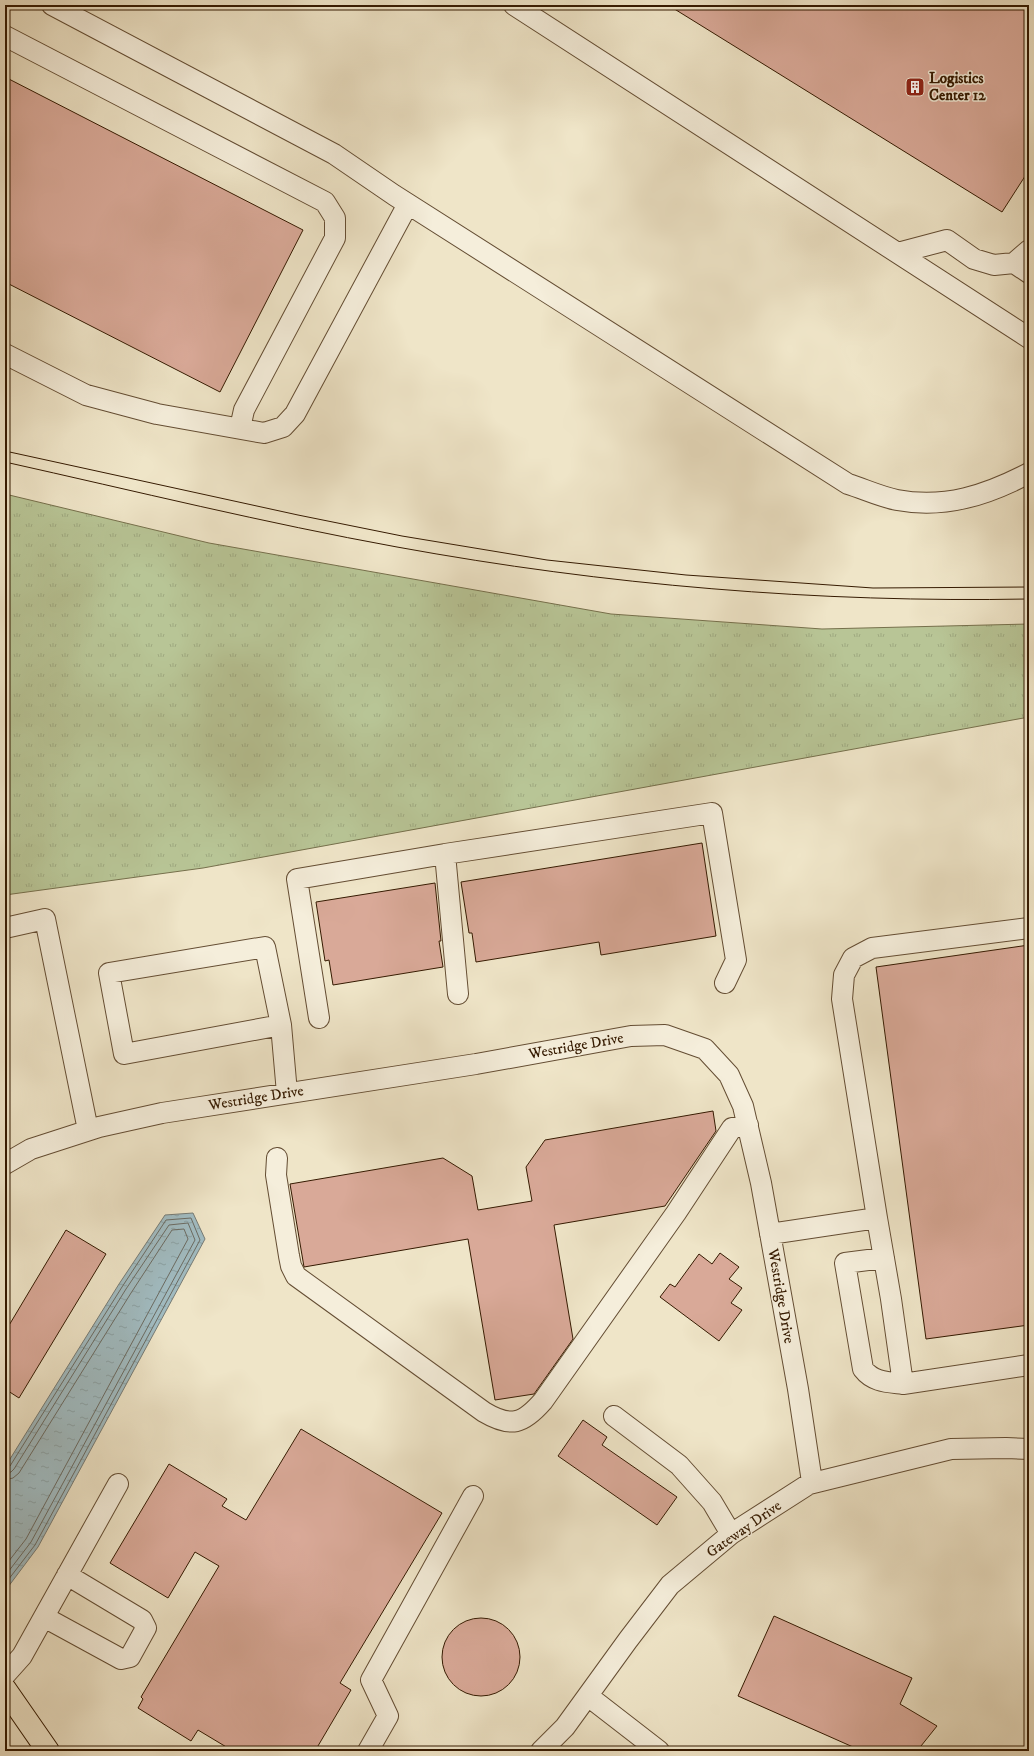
<svg xmlns="http://www.w3.org/2000/svg" width="1034" height="1756" font-family="'IM FELL DW Pica',serif">
<style>
.grass{fill:url(#grass-tufts);stroke:#76704c}
.water{fill:url(#water-ripples);stroke:#767b75}
.lines{fill:none;stroke-linecap:round;stroke-linejoin:round}
.shore{stroke:#6b6b62;stroke-width:1}
.building{fill:#d9a998;stroke:#351a01}
.minor-casing{stroke:#644d33;stroke-width:22}
.major-casing{stroke:#351a01;stroke-width:24}
.minor{stroke:#f5eedb;stroke-width:20}
.major{stroke:#efe5c8;stroke-width:22}
.tram{stroke:#351a01;stroke-width:1}
.labels{text-anchor:middle;dominant-baseline:central;stroke-width:3;stroke-linejoin:round;paint-order:stroke}
.poi-label{font-size:15px;font-weight:bold;fill:#351a01;stroke:#f5eedb;text-anchor:start}
.street-label{font-size:15px;fill:#351a01;stroke:#f5eedb}
</style>
<defs>
<pattern id="grass-tufts" width="24" height="20" patternUnits="userSpaceOnUse"><rect width="24" height="20" fill="#b8c596"/><path d="M3 7l-1-3M5 7V3M7 7l1-3M15 17l-1-3M17 17v-4M19 17l1-3" fill="none" stroke="#9fa980"/></pattern>
<pattern id="water-ripples" width="26" height="14" patternUnits="userSpaceOnUse"><rect width="26" height="14" fill="#a1bcc2"/><path d="M2 4q2-2 4 0t4 0M15 11q2-2 4 0t4 0" fill="none" stroke="#8ba1a5"/></pattern>
</defs>
<rect width="100%" height="100%" fill="#efe5c8"/>
<filter id="stains"><feTurbulence type="fractalNoise" baseFrequency=".005" numOctaves="4"/><feColorMatrix values="0 0 0 0 .2 0 0 0 0 .09 0 0 0 0 .02 0 0 0 .5 -.17"/></filter>
<radialGradient id="worn" r=".72"><stop offset=".6" stop-color="#630" stop-opacity="0"/><stop offset="1" stop-color="#630" stop-opacity=".3"/></radialGradient>
<path class="grass" d="M 5,494 L 209,543 L 611,614 L 822,629 L 1029,624 L 1029,717 L 203,868 L 5,895 Z"/>
<path class="water" d="M 193,1213 L 205,1239 L 38,1547 L 8,1587 L 5,1588 L 5,1467 L 119,1284 L 165,1215 Z"/>
<g class="lines">
<path class="shore" d="M 5,1468 L 10,1466 L 122,1287 L 166,1220 L 191,1218 L 200,1240 L 35,1545 L 5,1584
M 5,1474 L 11,1472 L 14,1469 L 126,1289 L 169,1225 L 188,1223 L 195,1240 L 31,1542 L 5,1576
M 5,1480 L 13,1478 L 19,1473 L 131,1293 L 172,1230 L 184,1229 L 188,1239 L 26,1539 L 5,1566"/>
</g>
<path class="building" d="M 668,5 L 1029,5 L 1029,170 L 1002,212 Z
M 5,77 L 303,230 L 220,392 L 5,282 Z
M 702,843 L 716,936 L 601,955 L 599,942 L 476,962 L 472,933 L 469,933 L 461,882 Z
M 435,883 L 441,941 L 439,941 L 443,967 L 333,985 L 329,960 L 325,961 L 316,902 Z
M 1029,945 L 1029,1325 L 926,1339 L 876,967 Z
M 713,1111 L 716,1131 L 665,1206 L 554,1225 L 573,1339 L 534,1394 L 495,1400 L 468,1239 L 304,1267 L 290,1184 L 443,1158 L 472,1176 L 478,1210 L 532,1201 L 526,1167 L 545,1140 Z
M 66,1230 L 106,1254 L 19,1398 L 5,1389 L 5,1332 Z
M 720,1253 L 739,1267 L 729,1279 L 742,1288 L 731,1303 L 742,1310 L 719,1341 L 660,1297 L 670,1284 L 675,1287 L 699,1254 L 712,1264 Z
M 583,1420 L 607,1437 L 602,1445 L 677,1497 L 657,1525 L 558,1456 Z
M 301,1429 L 442,1513 L 340,1683 L 351,1690 L 315,1751 L 233,1751 L 198,1730 L 191,1741 L 138,1708 L 143,1699 L 141,1697 L 219,1566 L 195,1552 L 168,1598 L 110,1563 L 169,1464 L 227,1499 L 222,1506 L 246,1520 Z
M 774,1616 L 912,1678 L 900,1704 L 937,1726 L 917,1751 L 862,1751 L 738,1696 Z
M442 1657a39 39 0 1 1 78 0a39 39 0 1 1-78 0Z"/>
<g class="lines">
<defs>
<path id="minor" d="M 52,5 L 334,154 L 394,195 L 848,484 C 864,489 881,497 897,500 C 945,509 987,495 1029,473
M 514,5 L 1029,338
M 5,36 L 325,202 L 335,218 L 335,238 L 244,410 L 240,428
M 898,253 L 947,240 L 974,259 L 994,265 L 1014,263 L 1029,250
M 1014,263 L 1029,273
M 5,354 L 86,395 L 157,414 L 264,433 L 283,427 L 295,414 L 408,204
M 5,928 L 45,919 L 88,1130
M 458,994 L 445,854 L 712,813 L 736,960 L 725,983
M 319,1018 L 297,879 L 445,854
M 281,1025 L 124,1054 L 109,973 L 265,947 L 281,1025 L 287,1093
M 277,1158 L 276,1175 L 289,1256 L 291,1266 L 296,1276 L 484,1412 C 511,1428 523,1424 543,1401 L 676,1213 L 732,1128 L 748,1125
M 5,1164 L 31,1149 L 99,1127 L 162,1113 L 476,1064 L 631,1036 L 665,1035 L 705,1049 L 729,1075 L 743,1106 L 761,1183 L 798,1389 L 812,1482
M 877,1218 L 891,1299 L 903,1384 L 1029,1365
M 770,1234 L 877,1218 L 842,999 L 844,975 L 853,958 L 872,948 L 1029,928
M 884,1258 L 845,1263 L 863,1369 C 873,1382 887,1382 903,1384
M 614,1416 L 679,1465 L 712,1502 L 731,1534
M 44,1617 L 121,1659 L 130,1657 L 146,1628 L 142,1620 L 67,1575
M 5,1675 L 22,1656 L 118,1484
M 588,1696 L 659,1751
M 368,1751 L 388,1716 L 371,1680 L 473,1496
M 541,1751 L 565,1727 L 628,1640 L 670,1585 L 731,1534 L 809,1484 L 951,1449 L 1006,1448 L 1029,1449"/>
<path id="major" d="M 5,1689 L 48,1751"/>
</defs>
<use href="#minor" class="minor-casing"/>
<use href="#major" class="major-casing"/>
<use href="#minor" class="minor"/>
<use href="#major" class="major"/>
<path class="tram" d="M 5,451 L 298,515 L 402,536 L 547,560 L 686,575 L 873,588 L 1029,587
M 5,462 C 135,491 265,523 397,547 C 605,585 818,603 1029,599"/>
</g>
<defs>
<symbol id="building-square" viewBox="-11 -11 22 22"><rect x="-9" y="-9" width="18" height="18" rx="4" fill="#8f2418" stroke="#f5eedb"/><path d="M-4-6H4V6H1V3H-1V6H-4ZM-2.5-4.3h1.7v1.8h-1.7ZM.8-4.3h1.7v1.8H.8ZM-2.5-1h1.7V.8h-1.7ZM.8-1h1.7V.8H.8Z" fill="#fff"/></symbol>
</defs>
<g fill-rule="evenodd">
<use href="#building-square" x="904" y="76" width="22" height="22"/>
</g>
<g class="labels">
<g class="poi-label">
<text x="929" y="78">Logistics<tspan x="929" dy="17">Center 12</tspan></text>
</g>
<g class="street-label">
<text transform="translate(576 1046) rotate(-10)">Westridge Drive</text>
<text transform="translate(256 1098) rotate(-9)">Westridge Drive</text>
<text transform="translate(781 1296) rotate(80)">Westridge Drive</text>
<text transform="translate(744 1529) rotate(-35)">Gateway Drive</text>
</g>
</g>
<rect width="1034" height="1756" fill="none" stroke="#efe5c8" stroke-width="20"/>
<rect x="6" y="6" width="1022" height="1744" fill="none" stroke="#351a01" stroke-width="2"/>
<rect x="10" y="10" width="1014" height="1736" fill="none" stroke="#351a01"/>
<rect width="100%" height="100%" filter="url(#stains)"/>
<rect width="100%" height="100%" fill="url(#worn)"/>
</svg>
